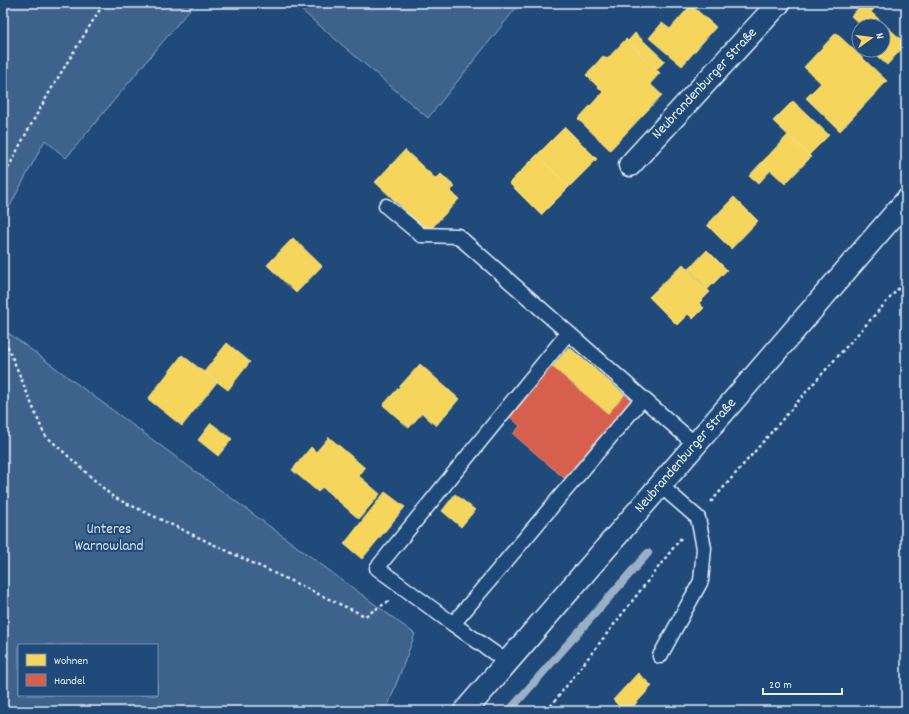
<svg xmlns="http://www.w3.org/2000/svg" width="909" height="714" font-family="Dekko,sans-serif">
<style>
.green{fill:#3c628c;stroke:#92aac2;fill-rule:evenodd}
.homes{fill:#f6d55c;stroke:#f2dd8b}
.shops{fill:#d6604d;stroke:#db8c80}
.lines{fill:none;stroke-linecap:round;stroke-linejoin:round}
.stream{stroke:#9ab0c7;stroke-width:8}
.lane-casing{stroke:#e8f1f8;stroke-width:17}
.street-casing{stroke:#e8f1f8;stroke-width:25}
.secondary-casing{stroke:#e8f1f8;stroke-width:25}
.path{stroke:#e8f1f8;stroke-width:2.5;stroke-dasharray:3 3;stroke-linecap:butt}
.lane{stroke:#1f4a7a;stroke-width:14}
.street{stroke:#1f4a7a;stroke-width:22}
.secondary{stroke:#1f4a7a;stroke-width:22}
.labels{text-anchor:middle;dominant-baseline:central;stroke-width:4;stroke-linejoin:round;paint-order:stroke}
.street-label{font-size:15px;fill:#e8f1f8;stroke:#1f4a7a}
.park-label{font-size:15px;fill:#d7e3ed;stroke:#1f4a7a}
</style>
<rect width="100%" height="100%" fill="#1f4a7a"/>
<filter id="ink" filterUnits="userSpaceOnUse"><feTurbulence type="fractalNoise" baseFrequency=".025" numOctaves="2"/><feDisplacementMap in="SourceGraphic" scale="8" xChannelSelector="R" yChannelSelector="G"/><feConvolveMatrix kernelMatrix="1 2 1 2 8 2 1 2 1" color-interpolation-filters="sRGB"/></filter>
<g filter="url(#ink)">
<path class="green" d="M 3,3 L 195,3 L 66,158 L 45,140 L 3,219 Z
M 293,3 L 520,3 L 428,118 Z
M 3,329 L 415,634 L 386,711 L 3,711 ZM 19,645 L 157,645 L 157,695 L 19,695 Z"/>
<path class="homes" d="M 729,3 L 738,3 L 735,7 Z
M 863,3 L 870,3 L 875,8 L 871,12 L 906,44 L 887,65 L 870,50 L 883,50 L 883,26 L 860,26 L 861,25 L 851,16 Z
M 691,5 L 716,27 L 682,66 L 649,38 L 662,23 L 670,29 Z
M 859,27 L 859,40 L 852,34 Z
M 635,33 L 665,61 L 657,69 L 628,41 Z
M 836,33 L 887,81 L 840,131 L 806,98 L 821,83 L 804,67 Z
M 626,39 L 660,73 L 650,84 L 662,95 L 610,150 L 578,119 L 603,92 L 586,75 L 603,56 L 607,59 Z
M 793,101 L 829,135 L 809,155 L 773,121 Z
M 565,127 L 597,159 L 569,187 L 537,155 Z
M 788,135 L 811,157 L 785,184 L 762,162 Z
M 405,150 L 436,179 L 441,174 L 455,187 L 450,191 L 459,199 L 428,232 L 375,182 Z
M 537,155 L 569,187 L 541,215 L 509,183 Z
M 762,162 L 771,170 L 758,184 L 749,176 Z
M 734,197 L 758,221 L 731,249 L 707,225 Z
M 293,238 L 322,266 L 296,293 L 267,265 Z
M 707,250 L 727,270 L 708,289 L 689,269 Z
M 683,264 L 710,292 L 699,303 L 704,308 L 693,319 L 688,314 L 677,325 L 649,297 Z
M 227,343 L 250,362 L 228,390 L 204,372 Z
M 569,347 L 625,395 L 608,414 L 552,367 Z
M 182,355 L 217,382 L 182,426 L 148,399 Z
M 420,364 L 459,399 L 436,426 L 422,413 L 409,428 L 383,405 Z
M 211,423 L 232,439 L 218,456 L 198,440 Z
M 329,437 L 365,468 L 359,476 L 380,494 L 359,519 L 322,487 L 318,492 L 292,470 L 311,447 L 316,452 Z
M 385,492 L 405,507 L 362,559 L 344,544 Z
M 455,494 L 475,510 L 461,527 L 442,511 Z
M 638,673 L 652,686 L 629,711 L 624,711 L 613,700 Z"/>
<path class="shops" d="M 552,367 L 608,414 L 625,395 L 631,400 L 564,478 L 513,434 L 520,426 L 510,417 Z"/>
<g class="lines">
<path class="stream" d="M 509,711 L 648,553"/>
<defs>
<path id="lane" d="M 386,206 L 421,235 L 458,236 L 696,445
M 453,624 L 377,568 L 568,333
M 660,656 L 701,581 L 704,548 L 698,518 L 661,486
M 507,662 L 453,624 L 643,398"/>
<path id="street" d="M 630,165 L 779,3"/>
<path id="secondary" d="M 465,711 L 906,201"/>
</defs>
<use href="#lane" class="lane-casing"/>
<use href="#street" class="street-casing"/>
<use href="#secondary" class="secondary-casing"/>
<path class="path" d="M 3,179 C 32,118 68,61 104,3
M 3,335 L 44,434 L 113,497 L 365,616 L 389,601
M 711,502 L 813,384 L 906,280
M 547,711 L 681,538"/>
<use href="#lane" class="lane"/>
<use href="#street" class="street"/>
<use href="#secondary" class="secondary"/>
</g>
</g>
<g class="labels">
<g class="street-label">
<text transform="translate(705 84) rotate(-47)">Neubrandenburger Straße</text>
<text transform="translate(686 456) rotate(-49)">Neubrandenburger Straße</text>
</g>
<g class="park-label">
<text x="109" y="530">Unteres<tspan x="109" dy="17">Warnowland</tspan></text>
</g>
</g>
<rect width="909" height="714" fill="none" stroke="#1f4a7a" stroke-width="16"/>
<rect x="8" y="8" width="893" height="698" fill="none" stroke="#e8f1f8" stroke-width="1.5" filter="url(#ink)"/>
<rect x="18" y="644" width="140" height="52" fill="#1f4a7a" stroke="#6f8dac"/>
<rect x="26" y="654" width="20" height="12" fill="#f6d55c" stroke="#6f8dac"/>
<text x="54" y="664" font-size="12" fill="#e8f1f8">Wohnen</text>
<rect x="26" y="674" width="20" height="12" fill="#d6604d" stroke="#6f8dac"/>
<text x="54" y="684" font-size="12" fill="#e8f1f8">Handel</text>
<g transform="translate(871 38) rotate(76)"><circle r="19" fill="#1f4a7a" stroke="#6f8dac"/>
<path d="M0-3L7 15L0 10L-7 15Z" fill="#ffd166"/>
<text y="-6" font-size="11" font-weight="bold" text-anchor="middle" fill="#e8f1f8">N</text>
</g>
<path d="M763 688v6h79v-6" fill="none" stroke="#e8f1f8" stroke-width="2"/>
<text x="769" y="688" font-size="12" fill="#e8f1f8" stroke="#1f4a7a" stroke-width="3" paint-order="stroke">20 m</text>
</svg>
